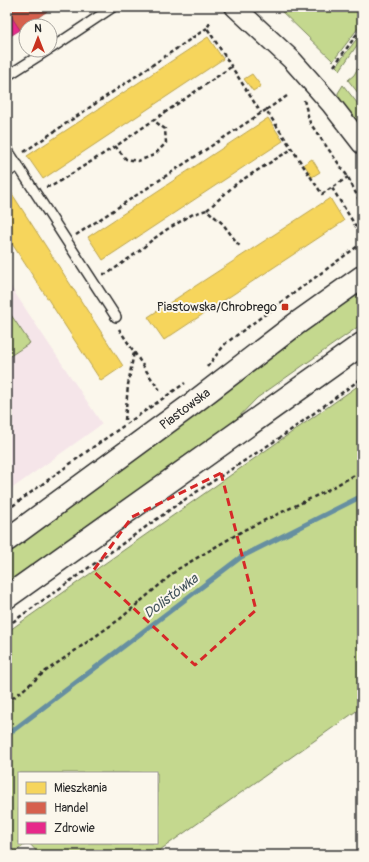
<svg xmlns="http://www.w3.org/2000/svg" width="369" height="862" font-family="Pangolin,sans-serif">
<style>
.built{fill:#f5e5e9}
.green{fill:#c4d88e;stroke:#78825c}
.homes{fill:#f6d55c;stroke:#b9a24d}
.shops{fill:#d6604d;stroke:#a35043}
.health{fill:#e7298a;stroke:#af2a6e}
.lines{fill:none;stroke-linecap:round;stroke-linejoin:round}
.stream{stroke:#668fa1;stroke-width:5}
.lane-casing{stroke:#2b2b2b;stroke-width:12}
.street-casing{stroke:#2b2b2b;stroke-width:22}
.secondary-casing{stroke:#2b2b2b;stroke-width:25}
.path{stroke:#2b2b2b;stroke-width:2.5;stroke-dasharray:4 3;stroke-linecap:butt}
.lane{stroke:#fbf7ec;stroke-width:9}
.street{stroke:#fbf7ec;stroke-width:19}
.secondary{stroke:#fbf7ec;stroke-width:22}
.marked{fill:none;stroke:#d62828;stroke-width:3;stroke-dasharray:8 5;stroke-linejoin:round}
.poi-dot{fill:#c8321e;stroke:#fbf7ec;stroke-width:1.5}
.labels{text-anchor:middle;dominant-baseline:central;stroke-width:4;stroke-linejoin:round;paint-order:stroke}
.poi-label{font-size:13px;fill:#2b2b2b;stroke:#fbf7ec;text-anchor:end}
.street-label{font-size:13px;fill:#2b2b2b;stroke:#fbf7ec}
.water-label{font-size:14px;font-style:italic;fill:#44555c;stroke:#fbf7ec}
</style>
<rect width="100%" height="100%" fill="#fbf7ec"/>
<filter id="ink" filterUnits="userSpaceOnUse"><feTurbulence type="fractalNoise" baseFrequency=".025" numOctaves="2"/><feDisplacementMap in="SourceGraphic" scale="8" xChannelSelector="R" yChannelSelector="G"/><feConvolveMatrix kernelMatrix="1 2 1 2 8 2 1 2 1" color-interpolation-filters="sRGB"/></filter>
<g filter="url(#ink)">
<path class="built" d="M 7,281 L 102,424 L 7,492 Z"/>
<path class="green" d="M 277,7 L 362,7 L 362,23 L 333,61 Z
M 362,32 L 362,38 L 340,70 L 336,66 Z
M 362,60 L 362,98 L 348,80 L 354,75 Z
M 343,85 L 358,104 L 362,114 L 362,130 L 338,98 L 338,93 Z
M 362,289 L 362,324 L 257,398 L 225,431 L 107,511 L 7,585 L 7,552 L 110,478 Z
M 7,309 L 30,343 L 7,358 Z
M 362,383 L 362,707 L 153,855 L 40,855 L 29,843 L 157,843 L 157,773 L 19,773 L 19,843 L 27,843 L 11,855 L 7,855 L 7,632 Z"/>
<path class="homes" d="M 208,37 L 223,59 L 43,179 L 27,156 Z
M 252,74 L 261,86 L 253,91 L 244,79 Z
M 268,118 L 283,141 L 103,260 L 88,237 Z
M 312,159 L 320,172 L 312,177 L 304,164 Z
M 7,186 L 123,366 L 101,381 L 7,236 Z
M 330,198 L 344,221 L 164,340 L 148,317 Z"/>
<path class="shops" d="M 7,7 L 53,7 L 20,30 L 7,10 Z"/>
<path class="health" d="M 7,10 L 20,30 L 7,38 Z"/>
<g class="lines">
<path class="stream" d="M 7,735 L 241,557 L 362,496"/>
<defs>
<path id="lane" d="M 50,49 L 113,7
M 7,76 L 48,50
M 7,149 L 116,317
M 7,173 L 18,165"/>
<path id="street" d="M 235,7 L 292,60 L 331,104 L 362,144"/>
<path id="secondary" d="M 7,540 L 188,407 L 296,324 L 362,277
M 7,597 L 362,344"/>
</defs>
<use href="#lane" class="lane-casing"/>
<use href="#street" class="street-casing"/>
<use href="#secondary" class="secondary-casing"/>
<path class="path" d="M 210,23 L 207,28 L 261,113
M 334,66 L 362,27
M 287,96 L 266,110 L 322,194 L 348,177
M 304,100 L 310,123 L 348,177 L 362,206
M 115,146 L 126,159 L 138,161 L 154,155 L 166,143 L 165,129 L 153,120
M 24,152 L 207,28
M 46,187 L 52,186 L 119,144 L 231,67
M 332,188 L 360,233
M 207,210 L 237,183 L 292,149
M 76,235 L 266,110
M 103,274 L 107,274 L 138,252 L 152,240 L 166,230 L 193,214 L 207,210 L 223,224 L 241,248
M 119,329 L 153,381 L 162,393
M 207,367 L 226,343 L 362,243
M 125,420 L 128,385 L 134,352
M 7,510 L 89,450 L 185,383
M 7,626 L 178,504 L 284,435 L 362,378
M 7,703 L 46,671 L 120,619 L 178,569 L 246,529 L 324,492 L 362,471"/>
<use href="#lane" class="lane"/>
<use href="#street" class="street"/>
<use href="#secondary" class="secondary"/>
</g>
</g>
<path class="marked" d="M 221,473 L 256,610 L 195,665 L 93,571 L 132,517 Z"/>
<rect class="poi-dot" x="281" y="303" width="8" height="8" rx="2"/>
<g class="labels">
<g class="poi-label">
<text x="277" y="307">Piastowska/Chrobrego</text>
</g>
<g class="street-label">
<text transform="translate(185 409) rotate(-37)">Piastowska</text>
</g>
<g class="water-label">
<text transform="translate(171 596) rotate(-37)">Dolistówka</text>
</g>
</g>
<rect width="369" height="862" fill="none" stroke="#fbf7ec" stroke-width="24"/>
<rect x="12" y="12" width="345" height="838" fill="none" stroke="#2b2b2b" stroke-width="1.5" filter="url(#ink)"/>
<rect x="18" y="772" width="140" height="72" fill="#fbf7ec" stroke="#a8a59f"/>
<rect x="26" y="782" width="20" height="12" fill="#f6d55c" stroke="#a8a59f"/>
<text x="54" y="792" font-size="12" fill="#2b2b2b">Mieszkania</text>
<rect x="26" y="802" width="20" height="12" fill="#d6604d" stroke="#a8a59f"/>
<text x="54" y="812" font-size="12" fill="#2b2b2b">Handel</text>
<rect x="26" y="822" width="20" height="12" fill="#e7298a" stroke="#a8a59f"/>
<text x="54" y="832" font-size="12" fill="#2b2b2b">Zdrowie</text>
<g transform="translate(38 38)"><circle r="19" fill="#fbf7ec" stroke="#a8a59f"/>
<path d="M0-3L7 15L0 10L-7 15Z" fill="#c8321e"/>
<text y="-6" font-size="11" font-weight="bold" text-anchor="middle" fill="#2b2b2b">N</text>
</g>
</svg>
